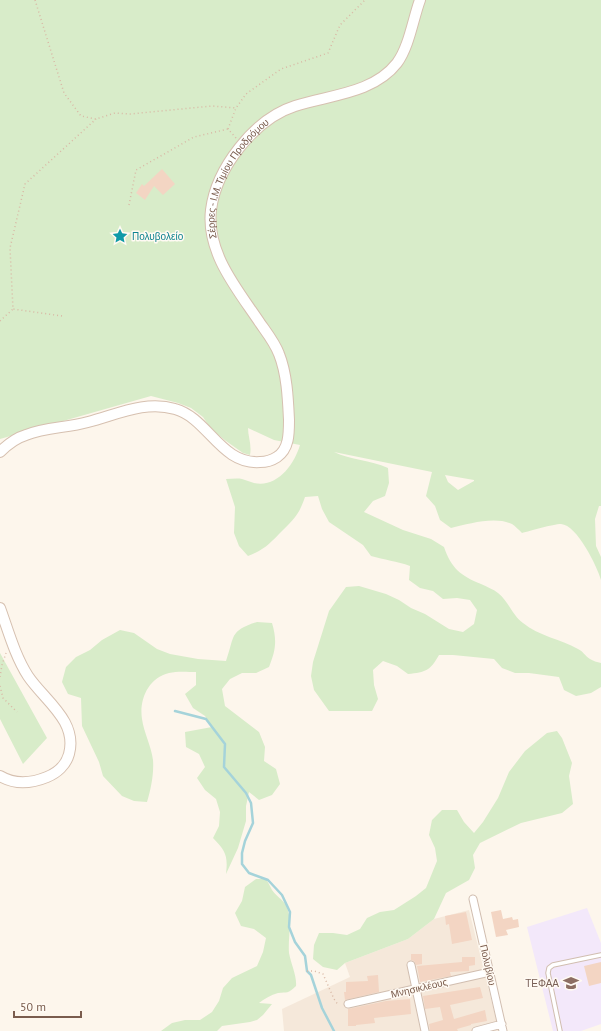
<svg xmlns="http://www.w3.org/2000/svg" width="601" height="1031" font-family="'PT Sans',sans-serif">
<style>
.residential{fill:#f5e8da}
.education{fill:#f3e8fa}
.green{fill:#d8ecc9;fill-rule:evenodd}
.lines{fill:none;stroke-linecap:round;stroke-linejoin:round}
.stream{stroke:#a5d3da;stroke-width:2.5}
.building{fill:#f3d5c3}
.lane-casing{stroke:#d1beb0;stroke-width:5.5}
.street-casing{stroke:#d1beb0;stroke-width:9}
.secondary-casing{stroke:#d6c0b0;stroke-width:12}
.path{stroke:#d9b8a5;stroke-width:1.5;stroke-dasharray:1 3;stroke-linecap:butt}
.lane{stroke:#fff;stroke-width:3.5}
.street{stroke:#fff;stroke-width:7}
.secondary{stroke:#fff;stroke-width:10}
.labels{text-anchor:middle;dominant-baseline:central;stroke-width:3;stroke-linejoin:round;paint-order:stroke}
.street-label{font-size:10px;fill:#7a5c4d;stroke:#fffaf3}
.culture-label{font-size:10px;fill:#0d838f;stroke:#fffaf3;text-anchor:start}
.education-label{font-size:10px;fill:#785e54;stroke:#fffaf3;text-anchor:end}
</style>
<rect width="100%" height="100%" fill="#fdf6ec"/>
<path class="residential" d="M 469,910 L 499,1031 L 284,1031 L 282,1009 L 350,977 L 345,963 L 408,939 L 434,919 Z"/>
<path class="education" d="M 587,908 L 601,943 L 601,1024 L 581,1031 L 553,1031 L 527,927 Z"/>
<path class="green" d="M 0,0 L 601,0 L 601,506 L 599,506 L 595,519 L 596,546 L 601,557 L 601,580 C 597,566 577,525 561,524 C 553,524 530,531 522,533 C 519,530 515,526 512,524 C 494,516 469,524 451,528 L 440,520 L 435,506 L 426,496 L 432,472 L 334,452 C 351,460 370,460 388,468 L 389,483 L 385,496 L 373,501 L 364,512 L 403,530 L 431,539 L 444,547 C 451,568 461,576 481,584 C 487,587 493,589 498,593 C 509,602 512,615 523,623 C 539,636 560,639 578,649 C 583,651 585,656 590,659 C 593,661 597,662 601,663 L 601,687 L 591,693 L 576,696 L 564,690 L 559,677 L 529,673 L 515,673 L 502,668 L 494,659 L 453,655 L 439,655 C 430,671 426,672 408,674 L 397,666 L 383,661 L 373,670 L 374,685 L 378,699 L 372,711 L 329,711 L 314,690 L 311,676 L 313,662 L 329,611 L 346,587 L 359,586 L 386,594 L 399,600 L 411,608 L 425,614 L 449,629 L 463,632 L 474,624 L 477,610 L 470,600 L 457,598 L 443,599 L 433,591 L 420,588 L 409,580 L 410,566 C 397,561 384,560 371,556 L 363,545 L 329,522 L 322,509 L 318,496 L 305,497 C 299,514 296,517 283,530 C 270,543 266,549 248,556 L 239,546 L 234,533 L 235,507 L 226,479 C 231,479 237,478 242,479 C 246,480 250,482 254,483 C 277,488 294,465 300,445 L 274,440 L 248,428 C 248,437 252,445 250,455 L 243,453 L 226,441 L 211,429 L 203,417 L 191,408 L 178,403 L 151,396 L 0,439 ZM 445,475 L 474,480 L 474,481 L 458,490 L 448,482 Z
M 257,622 L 272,623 C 277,640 276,650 269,667 L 256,673 L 242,673 L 230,679 L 222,689 L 225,706 L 259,732 L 265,747 L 264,761 L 276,769 L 280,784 L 272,795 L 259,800 L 249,792 L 246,806 L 246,821 L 238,848 L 226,874 C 228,856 226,851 213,838 L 219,826 L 220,812 L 216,799 L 205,790 L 197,778 L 205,767 L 199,754 L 186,747 L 185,732 L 212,727 L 205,716 L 193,708 L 185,694 L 196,685 L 196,672 C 188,672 177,671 169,673 C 148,678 139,700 142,719 C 144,733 151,745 153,760 C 154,774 151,789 147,802 L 134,801 L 122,796 L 103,776 L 99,762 L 82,726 L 81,698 L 68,694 L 62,682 L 66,667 L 76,657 L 90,650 L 102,640 L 120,630 L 134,633 L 157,649 L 170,654 L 198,659 L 226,661 C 235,636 229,631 257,622 Z
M 0,653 L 47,738 L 23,764 L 0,719 Z
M 557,731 L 562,738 L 572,763 L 569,776 L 573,804 L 562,813 L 521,823 L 480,843 L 473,855 L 475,868 L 469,880 L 446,893 L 434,919 L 408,939 L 345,963 L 337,970 L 323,967 L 313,959 L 314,945 L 319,933 L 333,933 L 347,935 L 360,929 L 367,918 L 380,912 L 394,910 L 416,896 L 426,888 L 437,861 L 435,848 L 429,835 L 432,820 L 442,810 L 457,810 L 464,822 L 474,833 L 483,822 L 498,798 L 509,772 L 525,751 L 547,733 Z
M 256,879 L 266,879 C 268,882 270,886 272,890 C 278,899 287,900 289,915 C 291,928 288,941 289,953 C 291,964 297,976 296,986 C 288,994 287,992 278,993 C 271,995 264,999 259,1003 L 272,1004 L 263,1015 L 257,1020 L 250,1022 L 222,1026 L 217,1031 L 161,1031 L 172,1023 L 185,1020 L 200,1020 L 212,1012 L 219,1001 L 223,988 L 232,978 L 257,966 L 263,952 L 266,938 L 254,929 L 241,926 L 235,913 L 242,901 L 245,887 Z"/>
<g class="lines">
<path class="stream" d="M 175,711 L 206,719 L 225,744 L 224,767 L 246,793 L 251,803 L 253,823 L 245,841 L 242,853 L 242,864 L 249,873 L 268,880 L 282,895 L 290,912 L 289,927 L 295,942 L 305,956 L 307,971 L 311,975 L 322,1008 L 334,1031"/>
</g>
<path class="building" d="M 162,169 L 175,184 L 163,195 L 154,186 L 145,200 L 136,193 L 142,184 L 144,186 Z
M 501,910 L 503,919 L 512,917 L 513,920 L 518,919 L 519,927 L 506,930 L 508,935 L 496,937 L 491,912 Z
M 466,912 L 472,940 L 452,944 L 449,924 L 446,925 L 445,916 Z
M 411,954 L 422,954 L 422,964 L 416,965 L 414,961 L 411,960 Z
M 462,957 L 475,957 L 475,965 L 469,966 L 469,971 L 450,972 L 451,976 L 420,982 L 417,966 L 462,962 Z
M 601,962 L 601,983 L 589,986 L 584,966 Z
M 378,975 L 379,992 L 345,1000 L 344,992 L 346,992 L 346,982 L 368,981 L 367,976 Z
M 480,987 L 483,998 L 450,1005 L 454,1019 L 485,1010 L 487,1021 L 471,1024 L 471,1025 L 457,1029 L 458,1031 L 430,1031 L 429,1024 L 443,1020 L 440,1007 L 425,1009 L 423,996 Z
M 410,999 L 411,1014 L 374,1018 L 375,1023 L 356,1025 L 356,1026 L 348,1026 L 348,1009 L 386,1001 Z"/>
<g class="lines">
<defs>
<path id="lane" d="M 560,1031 L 548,973 L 549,968 L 553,965 L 601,955"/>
<path id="street" d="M 473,899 L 503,1031
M 411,965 L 425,1031
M 348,1004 L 490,972
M 476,1031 L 502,1024"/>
<g id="secondary">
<path id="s1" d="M 0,452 C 7,445 16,438 26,435 C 45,427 67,428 88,422 C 116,415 145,400 175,409 C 208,418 221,465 260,462 C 266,462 271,461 277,457 C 289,449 289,434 289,420 C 288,399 287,374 279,354 C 275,343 267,333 260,323 C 238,290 206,253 211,210 C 216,169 254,119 295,106 C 328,95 373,94 397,63 C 409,47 413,19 420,0"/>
<path d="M 0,608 C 8,630 15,656 28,676 C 44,700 78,721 69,754 C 66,765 57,773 47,777 C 30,784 15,785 0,776"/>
</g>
</defs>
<use href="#lane" class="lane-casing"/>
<use href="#street" class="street-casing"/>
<use href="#secondary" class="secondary-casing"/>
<path class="path" d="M 35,0 L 64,93 L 81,116 L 96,119 L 115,113 L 130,114 L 212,106 L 236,108
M 236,138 L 228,129 L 236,108 L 246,94 L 281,69 L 328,53 L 340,25 L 365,0
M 129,205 L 136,170 L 194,137 L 228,129
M 62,316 L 13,309 L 10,248 L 25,184 L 96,119
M 0,321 L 13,309
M 0,677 L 2,665 L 6,653
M 0,686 L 3,698 L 17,712
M 307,971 L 314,971 L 323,974 L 334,999 L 337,1003 L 340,1004"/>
<use href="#lane" class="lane"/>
<use href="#street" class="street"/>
<use href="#secondary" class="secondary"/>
</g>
<defs>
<symbol id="sight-bare" viewBox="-9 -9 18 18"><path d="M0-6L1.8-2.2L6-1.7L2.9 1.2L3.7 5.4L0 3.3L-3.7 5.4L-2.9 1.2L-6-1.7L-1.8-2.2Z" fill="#0f9aa8" stroke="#fffaf3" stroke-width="2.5" paint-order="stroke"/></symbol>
<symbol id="university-bare" viewBox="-9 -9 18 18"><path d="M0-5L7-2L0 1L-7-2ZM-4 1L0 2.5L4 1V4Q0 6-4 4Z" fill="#8d6e63" stroke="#fffaf3" stroke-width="2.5" paint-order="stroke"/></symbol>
</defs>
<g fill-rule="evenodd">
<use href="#sight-bare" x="109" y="225" width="22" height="22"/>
<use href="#university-bare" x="560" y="972" width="22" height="22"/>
</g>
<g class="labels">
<g class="street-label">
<text stroke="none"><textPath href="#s1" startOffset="615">Σέρρες - Ι.Μ. Τιμίου Προδρόμου</textPath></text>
<text transform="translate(488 965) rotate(77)">Πολυβίου</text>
<text transform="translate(419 988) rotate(-13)">Μνησικλέους</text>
</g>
<g class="culture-label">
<text x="132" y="236">Πολυβολείο</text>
</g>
<g class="education-label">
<text x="559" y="983">ΤΕΦΑΑ</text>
</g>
</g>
<path d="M14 1011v6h67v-6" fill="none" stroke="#7a5c4d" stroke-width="2"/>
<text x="20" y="1011" font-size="12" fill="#7a5c4d" stroke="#fffaf3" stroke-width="3" paint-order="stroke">50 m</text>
</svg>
